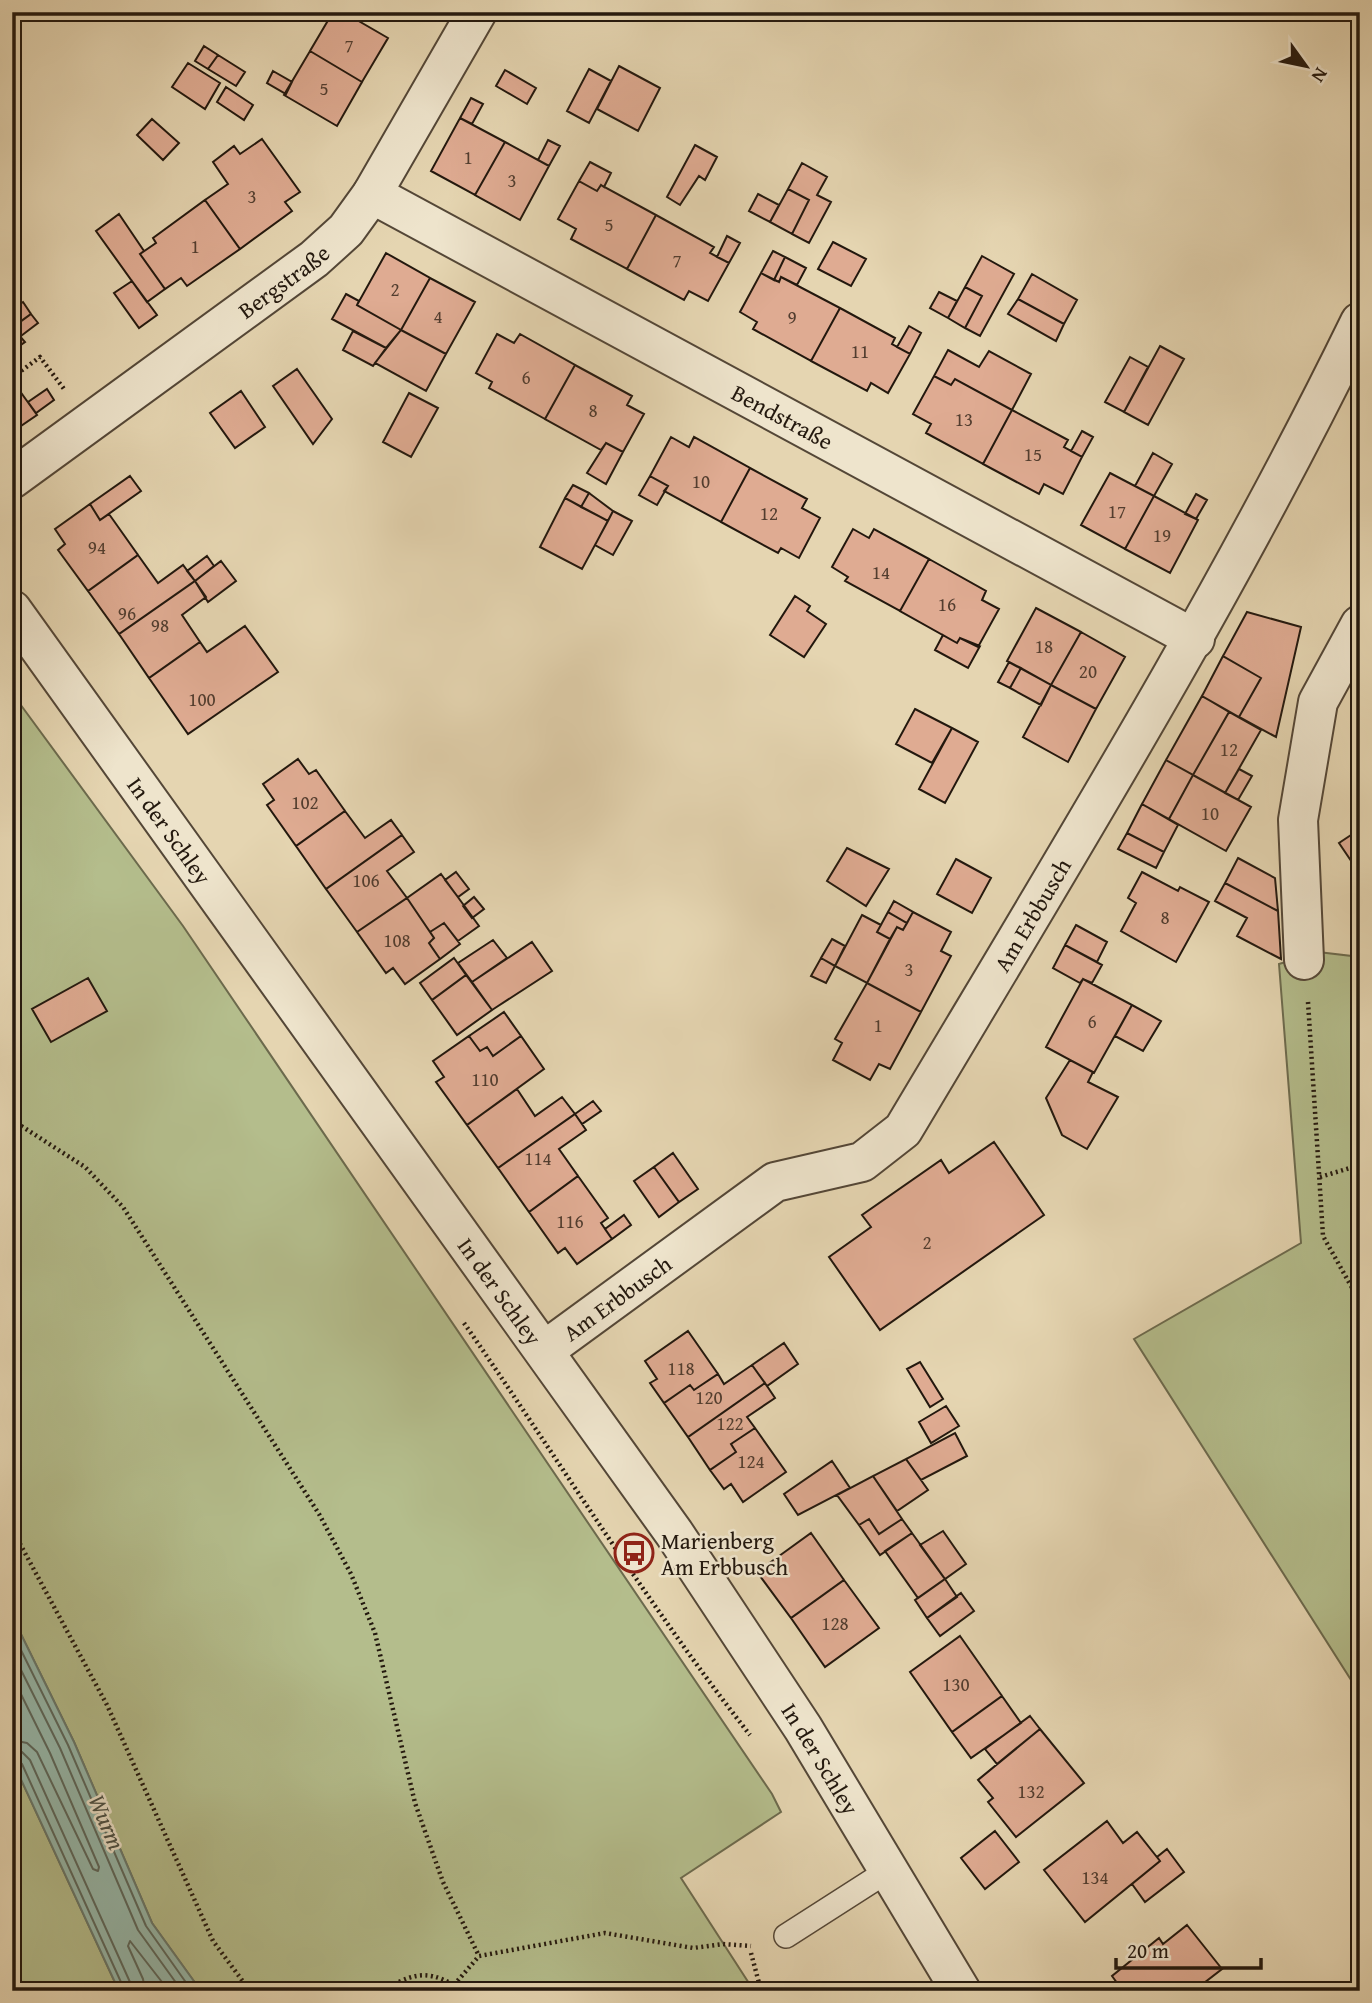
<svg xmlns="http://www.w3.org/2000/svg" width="1372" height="2003" font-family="'Gentium Book Plus',serif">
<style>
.green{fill:#b4bd8c;stroke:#6c6a4d;stroke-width:2}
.water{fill:#96b9ac;stroke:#68796d;stroke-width:2}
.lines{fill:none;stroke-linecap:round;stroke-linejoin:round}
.shore{stroke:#5c685d;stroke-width:2}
.building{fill:#dfab92;stroke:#23180e;stroke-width:2}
.service-casing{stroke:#544737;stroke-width:26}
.minor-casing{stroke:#544737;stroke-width:42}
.tertiary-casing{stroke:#544737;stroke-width:42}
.path{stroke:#23180e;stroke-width:4.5;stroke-dasharray:2 3.5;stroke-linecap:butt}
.service{stroke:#eee4cc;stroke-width:23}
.minor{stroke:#eee4cc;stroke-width:38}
.tertiary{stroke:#eee4cc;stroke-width:38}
.labels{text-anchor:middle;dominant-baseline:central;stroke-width:5;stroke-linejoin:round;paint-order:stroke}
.number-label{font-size:19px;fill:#523d2f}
.street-label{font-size:23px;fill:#23180e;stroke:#eee4cc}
.poi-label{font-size:23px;fill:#23180e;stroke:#eee4cc;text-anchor:start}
.water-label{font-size:24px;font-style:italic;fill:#4b5045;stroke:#eee4cc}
</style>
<rect width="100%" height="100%" fill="#e5d5b1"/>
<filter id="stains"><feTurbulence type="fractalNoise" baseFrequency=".00286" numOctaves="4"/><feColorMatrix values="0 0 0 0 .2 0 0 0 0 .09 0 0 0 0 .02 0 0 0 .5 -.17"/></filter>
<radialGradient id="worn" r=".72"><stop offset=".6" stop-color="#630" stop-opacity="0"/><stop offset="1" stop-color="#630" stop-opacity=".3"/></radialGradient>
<path class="green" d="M 12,693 L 183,926 L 772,1794 L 781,1812 L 681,1878 L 754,1991 L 201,1991 L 152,1923 L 74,1742 L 12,1616 Z
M 1318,952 L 1360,957 L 1360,1694 L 1134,1339 L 1301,1243 L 1279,964 Z
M 12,1760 L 119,1991 L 12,1991 Z"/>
<path class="water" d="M 12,1616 L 74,1742 L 152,1923 L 201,1991 L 119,1991 L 12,1760 Z"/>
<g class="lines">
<path class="shore" d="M 12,1632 L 68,1745 L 146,1926 L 192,1991
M 12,1652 L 60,1748 L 138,1930 L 182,1991
M 12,1676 L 50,1753 L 99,1867 L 98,1871 L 93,1869 L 37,1752 L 27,1743 L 12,1740
M 12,1750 L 22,1752 L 30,1760 L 134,1991
M 12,1759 L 22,1764 L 125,1991
M 145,1991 L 143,1979 L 128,1946 L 130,1941 L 169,1991"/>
</g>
<path class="building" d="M 333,12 L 343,12 L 388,38 L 362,82 L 310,51 Z
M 204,46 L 218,55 L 208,69 L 195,61 Z
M 310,51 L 362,82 L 337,126 L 284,95 Z
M 218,55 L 245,72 L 236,86 L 208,69 Z
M 188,63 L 220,83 L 205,109 L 172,87 Z
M 619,66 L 660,88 L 638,131 L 597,109 Z
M 589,69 L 611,81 L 589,123 L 567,111 Z
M 505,70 L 536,88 L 527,104 L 496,86 Z
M 273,71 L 292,82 L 286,94 L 267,83 Z
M 226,87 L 253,105 L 244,120 L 217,102 Z
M 471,98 L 483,104 L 472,124 L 460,118 Z
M 460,118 L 505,142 L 475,195 L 431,171 Z
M 152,119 L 179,143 L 163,160 L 137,135 Z
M 262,139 L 300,192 L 285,202 L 292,211 L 240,249 L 205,200 L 228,184 L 213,162 L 234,146 L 240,154 Z
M 548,140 L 560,146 L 549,166 L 538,160 Z
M 505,142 L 549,166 L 520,220 L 475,195 Z
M 695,145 L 717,157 L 705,180 L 699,176 L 680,205 L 667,197 Z
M 590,162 L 611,173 L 604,187 L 601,185 L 597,191 L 579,181 Z
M 802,163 L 827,177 L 817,195 L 831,202 L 809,243 L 792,234 L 809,200 L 788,189 Z
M 579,181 L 597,191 L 601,185 L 656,215 L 627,269 L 571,239 L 576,229 L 558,219 Z
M 788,189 L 809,200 L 792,234 L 770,222 Z
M 758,194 L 779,205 L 770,222 L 749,211 Z
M 205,200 L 240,249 L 187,286 L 181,278 L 165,289 L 140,254 L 156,243 L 153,238 Z
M 119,214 L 144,251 L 140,254 L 165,289 L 147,302 L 96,231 Z
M 656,215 L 714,247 L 710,253 L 729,263 L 708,301 L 689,291 L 684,300 L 627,269 Z
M 727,236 L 740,243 L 729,263 L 717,257 Z
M 833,242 L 866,259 L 851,286 L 818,269 Z
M 773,251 L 785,257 L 774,280 L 761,273 Z
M 386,253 L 430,278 L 401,330 L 357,305 Z
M 982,256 L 1014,274 L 980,336 L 965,328 L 982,296 L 965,287 Z
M 785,257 L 806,268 L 797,285 L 781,277 L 779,282 L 774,280 Z
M 761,273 L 779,282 L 781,277 L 840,308 L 811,361 L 753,329 L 757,322 L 740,312 Z
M 1032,274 L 1077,300 L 1064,324 L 1018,299 Z
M 430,278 L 475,302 L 446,354 L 401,330 Z
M 132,281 L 157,315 L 139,328 L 114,293 Z
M 965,287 L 982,296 L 965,328 L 948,318 Z
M 939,292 L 957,301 L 948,318 L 930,308 Z
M 346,294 L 359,301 L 357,305 L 401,330 L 386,348 L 332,319 Z
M 1018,299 L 1064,324 L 1056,341 L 1008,314 Z
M 23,302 L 31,314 L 13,327 L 12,309 Z
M 840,308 L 895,338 L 892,344 L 910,354 L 888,393 L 871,383 L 867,391 L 811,361 Z
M 31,314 L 38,323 L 21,336 L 13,327 Z
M 909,326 L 921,333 L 910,354 L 897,347 Z
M 12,327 L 25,342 L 12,351 Z
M 401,330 L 446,354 L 426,391 L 375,363 Z
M 353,331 L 386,348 L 373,366 L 343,350 Z
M 497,334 L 514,343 L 520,334 L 575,365 L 545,419 L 489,388 L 492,382 L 476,373 Z
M 1160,346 L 1184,359 L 1148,425 L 1124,412 Z
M 948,350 L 979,367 L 989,351 L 1031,374 L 1012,410 L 955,379 L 951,385 L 934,376 Z
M 1130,357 L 1148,367 L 1124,412 L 1105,402 Z
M 575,365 L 632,396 L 627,405 L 644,414 L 623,452 L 606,443 L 601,450 L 545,419 Z
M 297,369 L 332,419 L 313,444 L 273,386 Z
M 934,376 L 951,385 L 955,379 L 1012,410 L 983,464 L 926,433 L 931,424 L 913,414 Z
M 12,380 L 37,415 L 12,432 Z
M 47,389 L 54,400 L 36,413 L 28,402 Z
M 241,391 L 265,427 L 235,448 L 210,413 Z
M 409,393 L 438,408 L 411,457 L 383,442 Z
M 1012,410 L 1068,440 L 1064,447 L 1082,457 L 1063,494 L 1044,484 L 1039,494 L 983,464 Z
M 1082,431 L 1093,437 L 1082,457 L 1071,451 Z
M 671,437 L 689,447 L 694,437 L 750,468 L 721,522 L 664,491 L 668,486 L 650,476 Z
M 606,443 L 623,452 L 606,484 L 587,473 Z
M 1153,453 L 1172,464 L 1154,496 L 1135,486 Z
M 750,468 L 807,499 L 802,508 L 820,518 L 799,558 L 781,548 L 778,553 L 721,522 Z
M 1110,473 L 1154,496 L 1125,549 L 1081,525 Z
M 130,476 L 141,491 L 100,520 L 90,504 Z
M 650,476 L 668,486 L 657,505 L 639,495 Z
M 573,485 L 589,493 L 581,507 L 565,498 Z
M 589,493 L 613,511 L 608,521 L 581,507 Z
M 1196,494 L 1207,500 L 1196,519 L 1185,514 Z
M 1154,496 L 1198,520 L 1170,573 L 1125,549 Z
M 565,498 L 608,521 L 582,569 L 540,547 Z
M 90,504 L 100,520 L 109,514 L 138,555 L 88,591 L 58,550 L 65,544 L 55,529 Z
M 613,511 L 632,521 L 613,555 L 595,545 Z
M 853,529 L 869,538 L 874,529 L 929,559 L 900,611 L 845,581 L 848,577 L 832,567 Z
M 138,555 L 158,583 L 183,565 L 195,581 L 119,634 L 88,591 Z
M 207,556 L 214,566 L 195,581 L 187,571 Z
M 929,559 L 986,591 L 982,600 L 999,609 L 978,647 L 960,638 L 957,643 L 900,611 Z
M 221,561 L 236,581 L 208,602 L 195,581 Z
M 195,581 L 206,597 L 182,615 L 200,642 L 149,678 L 119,634 Z
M 795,596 L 810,606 L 807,611 L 826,624 L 804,657 L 770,635 Z
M 1036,608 L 1081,632 L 1051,685 L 1007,661 Z
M 1247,612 L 1301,627 L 1276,737 L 1239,717 L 1261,678 L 1223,656 Z
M 245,626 L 278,672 L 188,734 L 149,678 L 200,642 L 207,652 Z
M 1081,632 L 1125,657 L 1096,709 L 1051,685 Z
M 943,635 L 957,643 L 960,638 L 980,646 L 968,668 L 935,650 Z
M 1223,656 L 1261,678 L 1239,717 L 1202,696 Z
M 1009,662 L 1021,668 L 1010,688 L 998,682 Z
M 1021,668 L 1051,685 L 1041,705 L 1010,688 Z
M 1051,685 L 1096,709 L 1068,762 L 1023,737 Z
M 1202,696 L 1229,712 L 1193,775 L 1166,760 Z
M 915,709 L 952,728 L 932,763 L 896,744 Z
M 1229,712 L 1261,730 L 1225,793 L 1193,775 Z
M 952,728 L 978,742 L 945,803 L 919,789 Z
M 298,759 L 309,774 L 316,770 L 345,811 L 296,846 L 267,805 L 274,800 L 263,784 Z
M 1166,760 L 1193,775 L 1169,819 L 1142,804 Z
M 1239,769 L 1252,776 L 1238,800 L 1225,793 Z
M 1193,775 L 1251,807 L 1226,851 L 1169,819 Z
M 1142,804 L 1178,825 L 1164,852 L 1127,833 Z
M 345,811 L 365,838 L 391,820 L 402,835 L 326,889 L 296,846 Z
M 1360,829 L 1360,874 L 1339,843 Z
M 1127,833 L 1164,852 L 1156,868 L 1118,849 Z
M 402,835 L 414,852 L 387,871 L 407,898 L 357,932 L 326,889 Z
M 847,848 L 889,869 L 866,906 L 827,881 Z
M 1238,858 L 1275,878 L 1278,911 L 1225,883 Z
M 956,859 L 991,878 L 972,913 L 937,894 Z
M 456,872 L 469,889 L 458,897 L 445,880 Z
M 1142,872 L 1178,891 L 1180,887 L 1209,902 L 1176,962 L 1121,931 L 1136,903 L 1128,898 Z
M 441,874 L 479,926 L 458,941 L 444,923 L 430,932 L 407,898 Z
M 1225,883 L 1278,911 L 1281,959 L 1237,936 L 1247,918 L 1215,901 Z
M 474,897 L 484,909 L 472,918 L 463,906 Z
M 407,898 L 434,938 L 429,943 L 440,959 L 405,984 L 393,968 L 386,973 L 357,932 Z
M 894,901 L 913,912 L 907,923 L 888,912 Z
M 888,912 L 907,923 L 903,930 L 897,927 L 890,939 L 877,932 Z
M 913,912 L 951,932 L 941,951 L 951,956 L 921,1012 L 867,983 L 897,927 L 903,930 Z
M 862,915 L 881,925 L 877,932 L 890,939 L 867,983 L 835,966 Z
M 444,923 L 460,944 L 440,959 L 429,943 L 434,938 L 430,932 Z
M 1076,925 L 1107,942 L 1097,962 L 1065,945 Z
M 832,939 L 845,946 L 835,966 L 821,958 Z
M 493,940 L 507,958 L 472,982 L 458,963 Z
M 532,942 L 552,971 L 492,1010 L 472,982 Z
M 1065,945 L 1102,965 L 1092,983 L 1083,979 L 1080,983 L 1053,968 Z
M 454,958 L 466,975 L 432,1000 L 420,983 Z
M 821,958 L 835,966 L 826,983 L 811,976 Z
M 466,975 L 492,1010 L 457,1035 L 432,1000 Z
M 88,978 L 107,1011 L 51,1042 L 32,1009 Z
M 1083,979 L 1132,1005 L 1094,1073 L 1046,1047 Z
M 867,983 L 921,1012 L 890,1069 L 879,1064 L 870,1080 L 833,1060 L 842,1043 L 835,1039 Z
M 1132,1005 L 1161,1021 L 1143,1051 L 1115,1036 Z
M 504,1012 L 521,1036 L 493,1056 L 487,1047 L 480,1051 L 469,1036 Z
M 469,1036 L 480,1051 L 487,1047 L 493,1056 L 521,1036 L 544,1069 L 467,1125 L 436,1082 L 444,1077 L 433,1061 Z
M 1070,1060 L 1093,1072 L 1088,1082 L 1118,1097 L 1087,1149 L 1062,1135 L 1046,1098 Z
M 517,1089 L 535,1116 L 562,1097 L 575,1114 L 498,1168 L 467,1125 Z
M 593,1101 L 601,1111 L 582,1124 L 575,1114 Z
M 575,1114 L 586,1130 L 559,1149 L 578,1176 L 529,1212 L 498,1168 Z
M 994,1142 L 1044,1215 L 880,1330 L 829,1257 L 871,1227 L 862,1215 L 941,1160 L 949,1173 Z
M 673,1153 L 698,1189 L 679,1202 L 654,1167 Z
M 654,1167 L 679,1202 L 659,1217 L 634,1181 Z
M 578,1176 L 608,1218 L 601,1223 L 612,1239 L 577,1264 L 565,1248 L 558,1253 L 529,1212 Z
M 624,1215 L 631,1225 L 612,1239 L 605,1229 Z
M 688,1331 L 718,1374 L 694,1390 L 690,1385 L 664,1403 L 650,1383 L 657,1379 L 645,1361 Z
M 784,1343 L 798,1364 L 767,1386 L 752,1365 Z
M 920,1362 L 943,1399 L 930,1407 L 907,1369 Z
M 752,1365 L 765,1383 L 688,1437 L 664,1403 L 690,1385 L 694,1390 L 718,1374 L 724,1384 Z
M 765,1383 L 775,1398 L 747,1417 L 755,1428 L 731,1444 L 736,1452 L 710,1470 L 688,1437 Z
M 946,1406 L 959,1426 L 931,1443 L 919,1422 Z
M 755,1428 L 786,1472 L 743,1502 L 731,1484 L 724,1489 L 710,1470 L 736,1452 L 731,1444 Z
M 955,1433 L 967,1456 L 921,1480 L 906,1459 Z
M 906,1459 L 928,1490 L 897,1511 L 873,1476 Z
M 832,1461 L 850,1488 L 798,1515 L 784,1494 Z
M 873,1476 L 902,1519 L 879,1534 L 869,1519 L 859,1525 L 837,1495 Z
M 869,1519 L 879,1534 L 902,1519 L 912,1533 L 880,1555 L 859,1525 Z
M 943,1531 L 966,1564 L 945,1579 L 920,1545 Z
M 811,1533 L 844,1580 L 791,1618 L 757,1572 Z
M 912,1533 L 945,1579 L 918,1598 L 885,1551 Z
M 945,1579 L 957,1597 L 927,1618 L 915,1600 Z
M 844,1580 L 879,1628 L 825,1667 L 791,1618 Z
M 961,1593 L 974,1611 L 940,1636 L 927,1618 Z
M 960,1636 L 1002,1696 L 952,1732 L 910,1672 Z
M 1002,1696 L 1021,1723 L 971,1758 L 952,1732 Z
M 1030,1716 L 1040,1729 L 997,1764 L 985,1749 Z
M 1040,1729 L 1084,1783 L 1016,1837 L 988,1802 L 993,1798 L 978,1780 Z
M 1107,1821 L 1123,1843 L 1137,1832 L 1160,1861 L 1085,1922 L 1044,1870 Z
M 995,1831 L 1019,1862 L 985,1889 L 961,1858 Z
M 1167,1849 L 1184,1872 L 1145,1902 L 1132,1884 L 1160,1861 L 1157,1857 Z
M 1187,1925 L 1222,1969 L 1204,1983 L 1210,1991 L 1123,1991 L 1112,1976 L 1159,1938 L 1163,1944 Z"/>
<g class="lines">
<defs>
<path id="service" d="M 786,1936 L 889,1870"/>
<g id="minor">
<path id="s1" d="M 372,194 L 1195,639"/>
<path id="s2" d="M 12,479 L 314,259 L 346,230 L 372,194 L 477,12"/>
<path d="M 1304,960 L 1298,820 L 1318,702 L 1360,625"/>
<path id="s3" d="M 545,1350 L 775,1182 L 862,1162 L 903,1130 C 1062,863 1224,601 1360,322"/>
</g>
<g id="tertiary">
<path id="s4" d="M 12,610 L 674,1533 L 803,1728 L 961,1991"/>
</g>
</defs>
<use href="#service" class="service-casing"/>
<use href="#minor" class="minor-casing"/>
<use href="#tertiary" class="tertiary-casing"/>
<path class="path" d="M 17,374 L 40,357 L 64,389
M 1308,1002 L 1323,1236 L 1360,1302
M 12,1120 L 85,1167 L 123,1207 L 319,1514 L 351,1574 L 375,1633 L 415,1803 L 443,1882 L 479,1956
M 1320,1177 L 1360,1165
M 464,1323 C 559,1460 647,1604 750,1735
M 12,1529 L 107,1705 L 213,1941 L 250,1991
M 751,1953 L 759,1983 L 752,1991
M 454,1985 L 479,1956 L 605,1933 L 693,1948 L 723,1944 L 751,1946
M 379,1991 C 410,1977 422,1967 454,1985 L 455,1991"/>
<use href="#service" class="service"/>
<use href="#minor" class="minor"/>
<use href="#tertiary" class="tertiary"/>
</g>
<defs>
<symbol id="bus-ring" viewBox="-11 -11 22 22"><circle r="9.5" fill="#eee4cc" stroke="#8f2418" stroke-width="1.5"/><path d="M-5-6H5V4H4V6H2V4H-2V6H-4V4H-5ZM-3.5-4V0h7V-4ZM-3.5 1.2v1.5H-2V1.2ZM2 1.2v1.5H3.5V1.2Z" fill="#8f2418"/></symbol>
</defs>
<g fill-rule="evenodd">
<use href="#bus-ring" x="612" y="1531" width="44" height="44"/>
</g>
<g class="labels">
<g class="number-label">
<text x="349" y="45">7</text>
<text x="324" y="88">5</text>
<text x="468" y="157">1</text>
<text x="512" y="180">3</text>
<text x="252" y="196">3</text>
<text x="609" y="224">5</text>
<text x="195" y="246">1</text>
<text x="677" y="260">7</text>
<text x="395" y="289">2</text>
<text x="438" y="316">4</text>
<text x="792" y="317">9</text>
<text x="860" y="351">11</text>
<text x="526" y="377">6</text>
<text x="593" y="410">8</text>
<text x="964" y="419">13</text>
<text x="1033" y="454">15</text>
<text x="701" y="481">10</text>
<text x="1117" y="511">17</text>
<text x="769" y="513">12</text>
<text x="1162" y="535">19</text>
<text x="97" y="547">94</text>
<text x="881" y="572">14</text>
<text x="947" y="604">16</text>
<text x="127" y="613">96</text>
<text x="160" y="625">98</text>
<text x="1044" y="646">18</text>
<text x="1088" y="671">20</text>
<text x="202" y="699">100</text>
<text x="1229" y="749">12</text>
<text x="305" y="802">102</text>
<text x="1210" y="813">10</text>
<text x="366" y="880">106</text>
<text x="1165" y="917">8</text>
<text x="397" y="940">108</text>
<text x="909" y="969">3</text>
<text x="1092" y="1021">6</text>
<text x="878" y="1025">1</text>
<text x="485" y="1079">110</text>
<text x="538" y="1158">114</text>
<text x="570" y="1221">116</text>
<text x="927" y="1242">2</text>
<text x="681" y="1368">118</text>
<text x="709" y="1397">120</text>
<text x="730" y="1423">122</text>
<text x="751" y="1461">124</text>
<text x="835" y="1623">128</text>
<text x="956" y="1684">130</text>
<text x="1031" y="1791">132</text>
<text x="1095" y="1877">134</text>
</g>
<g class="street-label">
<text stroke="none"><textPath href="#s2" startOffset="336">Bergstraße</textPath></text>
<text stroke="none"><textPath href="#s1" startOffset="467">Bendstraße</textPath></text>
<text stroke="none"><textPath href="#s4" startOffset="271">In der Schley</textPath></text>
<text stroke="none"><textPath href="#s3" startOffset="677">Am Erbbusch</textPath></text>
<text stroke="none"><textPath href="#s4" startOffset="838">In der Schley</textPath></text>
<text stroke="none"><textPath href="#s3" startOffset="89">Am Erbbusch</textPath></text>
<text stroke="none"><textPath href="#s4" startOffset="1405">In der Schley</textPath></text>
</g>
<g class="poi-label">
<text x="661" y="1540">Marienberg<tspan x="661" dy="26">Am Erbbusch</tspan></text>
</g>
<g class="water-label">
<text transform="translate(107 1822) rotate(67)">Wurm</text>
</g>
</g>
<rect width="1372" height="2003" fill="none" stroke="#e5d5b1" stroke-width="42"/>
<rect x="14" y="14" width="1344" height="1975" fill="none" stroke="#23180e" stroke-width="3.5"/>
<rect x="21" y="21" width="1330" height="1961" fill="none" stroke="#23180e" stroke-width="2"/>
<g transform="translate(1306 66) rotate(123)" stroke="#eee4cc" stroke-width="5" paint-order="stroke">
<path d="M0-5L12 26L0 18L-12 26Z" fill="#23180e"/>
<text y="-10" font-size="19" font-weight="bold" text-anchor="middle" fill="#23180e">N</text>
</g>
<path d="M1116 1958v10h145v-10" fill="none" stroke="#23180e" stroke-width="3.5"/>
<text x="1127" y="1958" font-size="21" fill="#23180e" stroke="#eee4cc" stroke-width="5" paint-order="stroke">20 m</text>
<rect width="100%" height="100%" filter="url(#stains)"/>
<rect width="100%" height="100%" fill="url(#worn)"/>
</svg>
